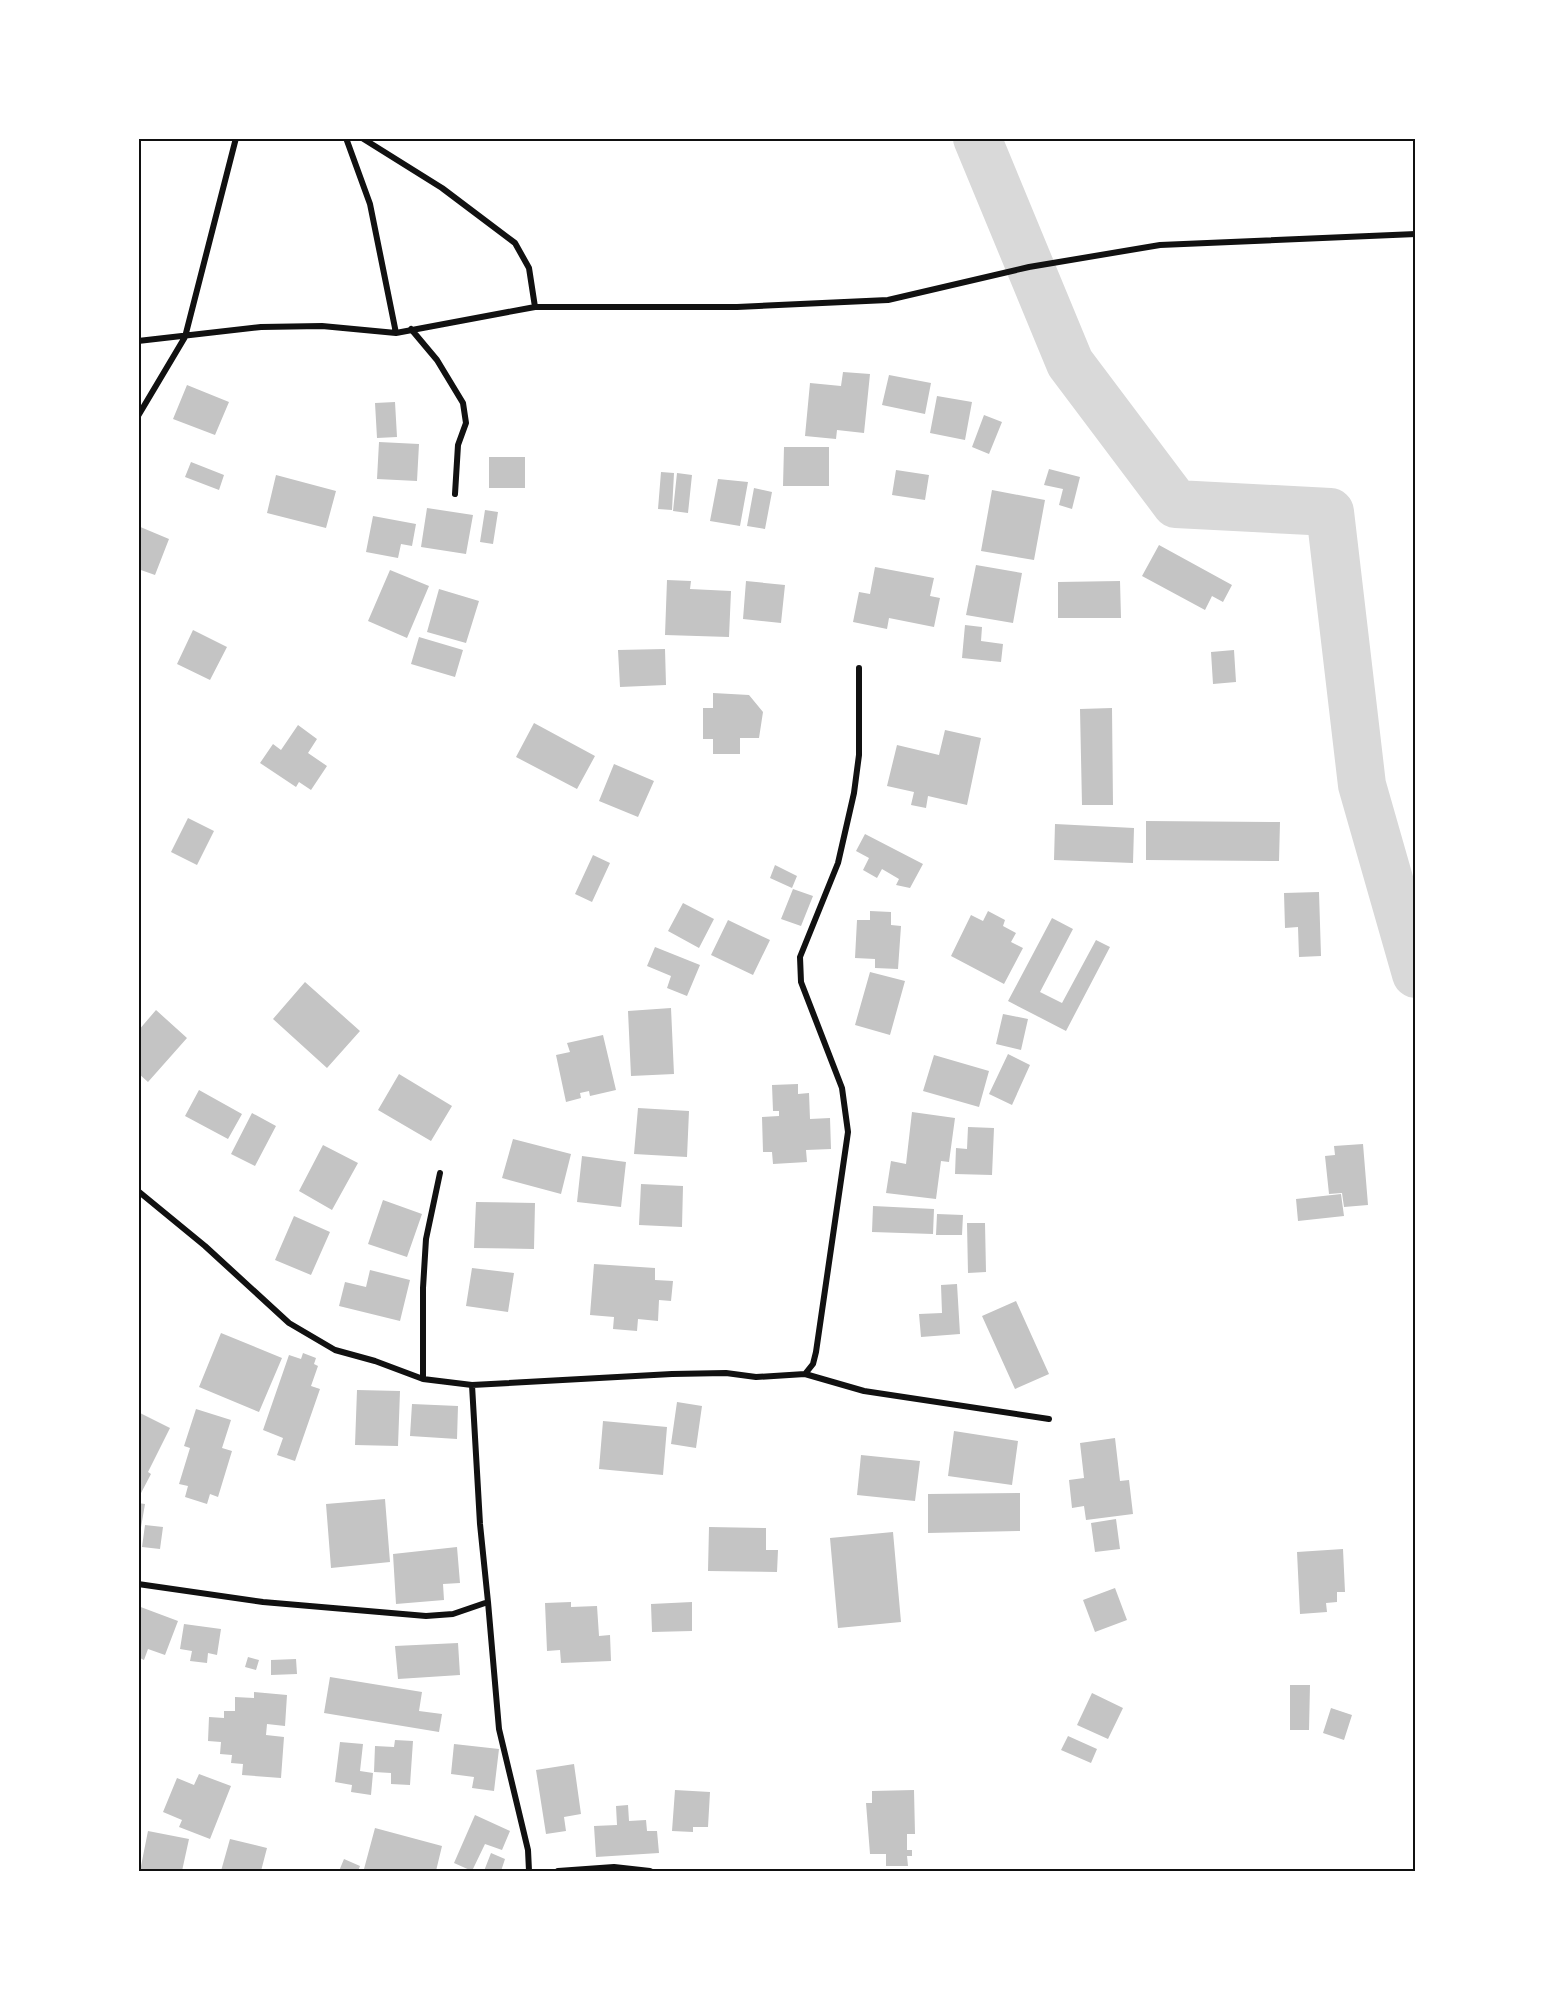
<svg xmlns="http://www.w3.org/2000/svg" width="1554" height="2009" font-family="Figtree,sans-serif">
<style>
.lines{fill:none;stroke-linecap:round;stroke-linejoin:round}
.river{stroke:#d9d9d9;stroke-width:48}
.building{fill:#c4c4c4}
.minor{stroke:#111;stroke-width:6}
.neatline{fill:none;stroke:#111;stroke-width:2}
</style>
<rect width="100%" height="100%" fill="#fff"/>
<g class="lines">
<path class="river" d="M 977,138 L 1070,363 L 1176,504 L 1330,512 L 1362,785 L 1416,974"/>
</g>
<path class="building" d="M 843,372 L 870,374 L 864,433 L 837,430 L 836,439 L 805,436 L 810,383 L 841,386 Z
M 889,375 L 931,383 L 925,414 L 882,405 Z
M 187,385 L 229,402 L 215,435 L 173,419 Z
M 937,396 L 972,402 L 965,440 L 930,433 Z
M 395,402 L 397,437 L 377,438 L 375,403 Z
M 984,415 L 1002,422 L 989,454 L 972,447 Z
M 379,442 L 419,444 L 417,481 L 377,479 Z
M 784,447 L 829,447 L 829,486 L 783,486 Z
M 489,457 L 525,457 L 525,488 L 489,488 Z
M 191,462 L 224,475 L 219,490 L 185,477 Z
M 1049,469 L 1080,477 L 1072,509 L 1059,505 L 1063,489 L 1044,485 Z
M 896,470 L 929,475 L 925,500 L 892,495 Z
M 661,472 L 674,473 L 672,510 L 658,509 Z
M 677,473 L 692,475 L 688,513 L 673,511 Z
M 276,475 L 336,491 L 326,528 L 267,513 Z
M 718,479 L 748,482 L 740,526 L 710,521 Z
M 754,488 L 772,492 L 765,529 L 747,526 Z
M 992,490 L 1045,500 L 1034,560 L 981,551 Z
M 427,508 L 473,515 L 466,554 L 421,547 Z
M 485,510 L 498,512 L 493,544 L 480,542 Z
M 373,516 L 416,524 L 412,546 L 401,544 L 398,558 L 366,552 Z
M 138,526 L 169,539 L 155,575 L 138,569 Z
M 1159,545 L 1232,585 L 1223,602 L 1212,596 L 1205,610 L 1142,576 Z
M 976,565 L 1022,573 L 1013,623 L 966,615 Z
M 875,567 L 934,578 L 930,596 L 940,598 L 934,627 L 889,618 L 887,629 L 853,622 L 859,592 L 870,594 Z
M 390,570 L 429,586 L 407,638 L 368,621 Z
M 667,580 L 691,581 L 690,589 L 731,591 L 729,637 L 665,635 Z
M 746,581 L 785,585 L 781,623 L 743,619 Z
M 1120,581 L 1121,618 L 1058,618 L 1058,582 Z
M 439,589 L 479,601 L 466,643 L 427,632 Z
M 965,625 L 982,627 L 981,641 L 1003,644 L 1001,662 L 962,658 Z
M 193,630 L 227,647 L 210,680 L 177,664 Z
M 419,637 L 463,650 L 455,677 L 411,664 Z
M 665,649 L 666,685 L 620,687 L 618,650 Z
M 1234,650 L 1236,682 L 1213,684 L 1211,652 Z
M 713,693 L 749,695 L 763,712 L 759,738 L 740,738 L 740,754 L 713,754 L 713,739 L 703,739 L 703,708 L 713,708 Z
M 1112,708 L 1113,805 L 1082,805 L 1080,709 Z
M 534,723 L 595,756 L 577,789 L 516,757 Z
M 298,725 L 317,739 L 308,753 L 327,766 L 311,790 L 299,782 L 296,787 L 260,763 L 273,744 L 281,750 Z
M 945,730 L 981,738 L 967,805 L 928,796 L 926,808 L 911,805 L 914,792 L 887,786 L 897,745 L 939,755 Z
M 614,764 L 654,781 L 638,817 L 599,801 Z
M 188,818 L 214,831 L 197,865 L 171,852 Z
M 1146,821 L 1280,822 L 1279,861 L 1146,860 Z
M 1055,824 L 1134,828 L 1133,863 L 1054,860 Z
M 865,834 L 923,864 L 910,888 L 896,885 L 899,879 L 882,869 L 877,878 L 863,870 L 869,858 L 856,851 Z
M 593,855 L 610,863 L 592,902 L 575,894 Z
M 775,865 L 797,876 L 792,888 L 770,878 Z
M 793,889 L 813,896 L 801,926 L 781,919 Z
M 1319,892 L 1321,956 L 1299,957 L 1298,927 L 1285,928 L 1284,893 Z
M 683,903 L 714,919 L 699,948 L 668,931 Z
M 870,911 L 891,912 L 891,925 L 901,926 L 898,969 L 875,968 L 875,959 L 855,958 L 857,920 L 870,920 Z
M 988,911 L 1005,920 L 1003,926 L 1016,933 L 1011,942 L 1023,948 L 1004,984 L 951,956 L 971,915 L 983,921 Z
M 1052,918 L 1073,929 L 1040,992 L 1062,1003 L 1096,940 L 1110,947 L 1066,1031 L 1008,1001 Z
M 728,920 L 770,940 L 753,975 L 711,955 Z
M 655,947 L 700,965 L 687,996 L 667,988 L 671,976 L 647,966 Z
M 870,972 L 905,981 L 890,1035 L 855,1025 Z
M 305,982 L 360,1031 L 327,1068 L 273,1019 Z
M 671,1008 L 674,1074 L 631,1076 L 628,1011 Z
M 156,1010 L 187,1038 L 148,1082 L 138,1073 L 138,1031 Z
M 1003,1014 L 1028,1019 L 1021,1050 L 996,1044 Z
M 603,1035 L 616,1090 L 590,1096 L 589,1091 L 580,1093 L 581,1098 L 566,1102 L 556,1055 L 570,1052 L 567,1043 Z
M 1008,1054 L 1030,1065 L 1012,1105 L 989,1094 Z
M 934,1055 L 989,1071 L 979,1107 L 923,1091 Z
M 399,1074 L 452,1106 L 431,1141 L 378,1110 Z
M 798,1084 L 798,1094 L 809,1093 L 810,1119 L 830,1118 L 831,1149 L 806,1150 L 807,1162 L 773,1164 L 772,1152 L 763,1152 L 762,1117 L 779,1116 L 779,1111 L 773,1111 L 772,1085 Z
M 199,1090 L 242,1114 L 228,1139 L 185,1116 Z
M 638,1108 L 689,1111 L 687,1157 L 634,1154 Z
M 912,1112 L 955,1118 L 949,1162 L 941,1161 L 936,1199 L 886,1193 L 891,1161 L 906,1164 Z
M 252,1113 L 276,1126 L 255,1166 L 231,1154 Z
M 968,1127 L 994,1128 L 992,1175 L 955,1174 L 956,1148 L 967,1149 Z
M 513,1139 L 571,1154 L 561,1194 L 502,1178 Z
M 1363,1144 L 1368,1205 L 1344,1207 L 1342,1193 L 1329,1194 L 1325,1156 L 1335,1155 L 1334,1146 Z
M 323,1145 L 358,1163 L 332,1210 L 299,1191 Z
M 582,1156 L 626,1162 L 621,1207 L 577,1202 Z
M 641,1184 L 683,1186 L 682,1227 L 639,1225 Z
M 1341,1194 L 1344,1216 L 1298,1221 L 1296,1199 Z
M 383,1200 L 422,1214 L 407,1257 L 368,1244 Z
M 476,1202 L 535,1203 L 534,1249 L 474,1248 Z
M 873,1206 L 934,1209 L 933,1234 L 872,1232 Z
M 937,1214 L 963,1215 L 962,1235 L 936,1235 Z
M 294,1216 L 330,1232 L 311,1275 L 275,1260 Z
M 967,1223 L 985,1223 L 986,1272 L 968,1273 Z
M 594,1264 L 655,1268 L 655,1280 L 673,1281 L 671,1301 L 659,1300 L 658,1321 L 638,1319 L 637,1331 L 613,1329 L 614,1317 L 590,1315 Z
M 472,1268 L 514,1273 L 508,1312 L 466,1306 Z
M 370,1270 L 410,1280 L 400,1321 L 339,1306 L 345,1282 L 366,1287 Z
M 957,1284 L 960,1334 L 921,1337 L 919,1314 L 942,1313 L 941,1285 Z
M 1016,1301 L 1049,1374 L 1015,1389 L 982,1316 Z
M 221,1333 L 282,1358 L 259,1412 L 199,1387 Z
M 303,1353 L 316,1358 L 314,1364 L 318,1366 L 311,1386 L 320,1389 L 295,1461 L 277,1455 L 283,1438 L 263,1430 L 289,1355 L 301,1359 Z
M 357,1390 L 400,1391 L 398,1446 L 355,1445 Z
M 677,1402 L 702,1406 L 696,1448 L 671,1444 Z
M 412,1404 L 458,1406 L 457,1439 L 410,1436 Z
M 196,1409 L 231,1420 L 222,1448 L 232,1451 L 218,1497 L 210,1494 L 207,1504 L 185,1497 L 188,1486 L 179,1484 L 190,1448 L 184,1446 Z
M 138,1412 L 170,1428 L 148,1472 L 151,1474 L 140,1495 L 138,1494 Z
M 603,1421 L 667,1427 L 663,1475 L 599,1469 Z
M 954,1431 L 1018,1441 L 1012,1485 L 948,1476 Z
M 1115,1438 L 1120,1481 L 1129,1480 L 1133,1514 L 1086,1520 L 1084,1506 L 1072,1508 L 1069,1480 L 1084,1478 L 1080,1443 Z
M 861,1455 L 920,1461 L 915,1501 L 857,1495 Z
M 1020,1493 L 1020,1531 L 928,1533 L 928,1494 Z
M 385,1499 L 390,1562 L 331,1568 L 326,1504 Z
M 138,1503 L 145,1504 L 139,1539 L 138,1539 Z
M 1116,1519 L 1120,1549 L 1095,1552 L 1091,1523 Z
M 145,1525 L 163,1527 L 160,1549 L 142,1547 Z
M 709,1527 L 766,1528 L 766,1550 L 778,1550 L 777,1572 L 708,1571 Z
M 893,1532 L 901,1622 L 838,1628 L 830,1538 Z
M 457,1547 L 460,1583 L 443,1584 L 444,1600 L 396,1604 L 393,1554 Z
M 1343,1549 L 1345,1592 L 1337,1592 L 1337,1602 L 1326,1603 L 1327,1612 L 1300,1614 L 1297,1552 Z
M 1115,1588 L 1127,1620 L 1095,1632 L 1083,1600 Z
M 571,1602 L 571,1607 L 597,1606 L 599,1636 L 610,1635 L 611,1661 L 561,1663 L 560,1650 L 547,1651 L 545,1603 Z
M 692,1602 L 692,1631 L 652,1632 L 651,1604 Z
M 138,1606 L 178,1621 L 165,1655 L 148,1649 L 144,1660 L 138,1657 Z
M 184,1624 L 221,1629 L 217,1655 L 208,1653 L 207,1663 L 190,1661 L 192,1651 L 180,1649 Z
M 458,1643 L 460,1675 L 398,1679 L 395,1646 Z
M 248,1657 L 259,1660 L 256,1670 L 245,1667 Z
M 296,1659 L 297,1674 L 271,1675 L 271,1660 Z
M 330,1677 L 422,1692 L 419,1711 L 442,1714 L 439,1732 L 324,1713 Z
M 1290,1685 L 1310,1685 L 1309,1730 L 1290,1730 Z
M 254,1692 L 287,1695 L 285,1726 L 267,1724 L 266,1735 L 284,1737 L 281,1778 L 242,1775 L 243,1764 L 231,1763 L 232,1755 L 220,1754 L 221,1742 L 208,1741 L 209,1717 L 224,1718 L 224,1711 L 235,1711 L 235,1697 L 254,1698 Z
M 1092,1693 L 1123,1708 L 1108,1739 L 1077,1725 Z
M 1331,1708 L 1352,1715 L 1344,1740 L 1323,1733 Z
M 1068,1736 L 1097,1749 L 1091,1763 L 1061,1750 Z
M 395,1740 L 413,1741 L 410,1785 L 391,1784 L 391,1773 L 374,1772 L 375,1746 L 394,1747 Z
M 340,1742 L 363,1744 L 360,1771 L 373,1773 L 371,1795 L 351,1792 L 352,1785 L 335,1782 Z
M 454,1744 L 499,1749 L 494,1791 L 472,1788 L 474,1777 L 451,1774 Z
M 574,1764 L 581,1814 L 564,1817 L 566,1831 L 546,1834 L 536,1770 Z
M 199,1774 L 231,1786 L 210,1839 L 179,1827 L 182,1820 L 163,1812 L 177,1778 L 194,1785 Z
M 675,1790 L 710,1792 L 708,1827 L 693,1827 L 693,1832 L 672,1831 Z
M 914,1790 L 915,1834 L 907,1834 L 907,1850 L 912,1850 L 912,1856 L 907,1856 L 908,1866 L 886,1866 L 886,1854 L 870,1854 L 866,1803 L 872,1803 L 872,1791 Z
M 628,1805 L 629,1821 L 646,1820 L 647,1831 L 657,1831 L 659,1853 L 596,1857 L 594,1826 L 617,1825 L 616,1806 Z
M 475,1815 L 510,1831 L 502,1850 L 485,1844 L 472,1871 L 454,1863 Z
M 375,1828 L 442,1846 L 436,1871 L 364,1869 Z
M 148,1831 L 189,1839 L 182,1871 L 140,1871 Z
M 230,1839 L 267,1848 L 261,1871 L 221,1871 Z
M 491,1853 L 505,1859 L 501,1871 L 484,1871 Z
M 344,1859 L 360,1866 L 358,1871 L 339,1871 Z"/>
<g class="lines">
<path class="minor" d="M 346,138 L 370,204 L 396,333
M 362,138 L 442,188 L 515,243 L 529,268 L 535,307
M 411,329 L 437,360 L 463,403 L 466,423 L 458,445 L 455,494
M 138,341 L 261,327 L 322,326 L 396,333 L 535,307 L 737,307 L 888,300 L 1029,267 L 1160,245 L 1416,234
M 138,416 L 185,337 L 236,138
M 138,1191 L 205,1246 L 289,1323 L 335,1350 L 375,1361 L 423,1379 L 472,1385 L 672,1374 L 726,1373 L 756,1377 L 805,1374 L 813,1364 L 816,1352 L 848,1132 L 842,1088 L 801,982 L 800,957 L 838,863 L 854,793 L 859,755 L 859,668
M 805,1374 L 864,1391 L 1049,1419
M 423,1379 L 423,1288 L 426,1239 L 440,1173
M 138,1584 L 263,1602 L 426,1616 L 453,1614 L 488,1602 L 480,1524 L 472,1385
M 488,1602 L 499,1729 L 528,1850 L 529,1871
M 558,1871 L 614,1867 L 650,1871"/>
</g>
<rect width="1554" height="2009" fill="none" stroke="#ffffff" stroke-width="279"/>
<rect x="140" y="140" width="1274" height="1730" class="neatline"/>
</svg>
